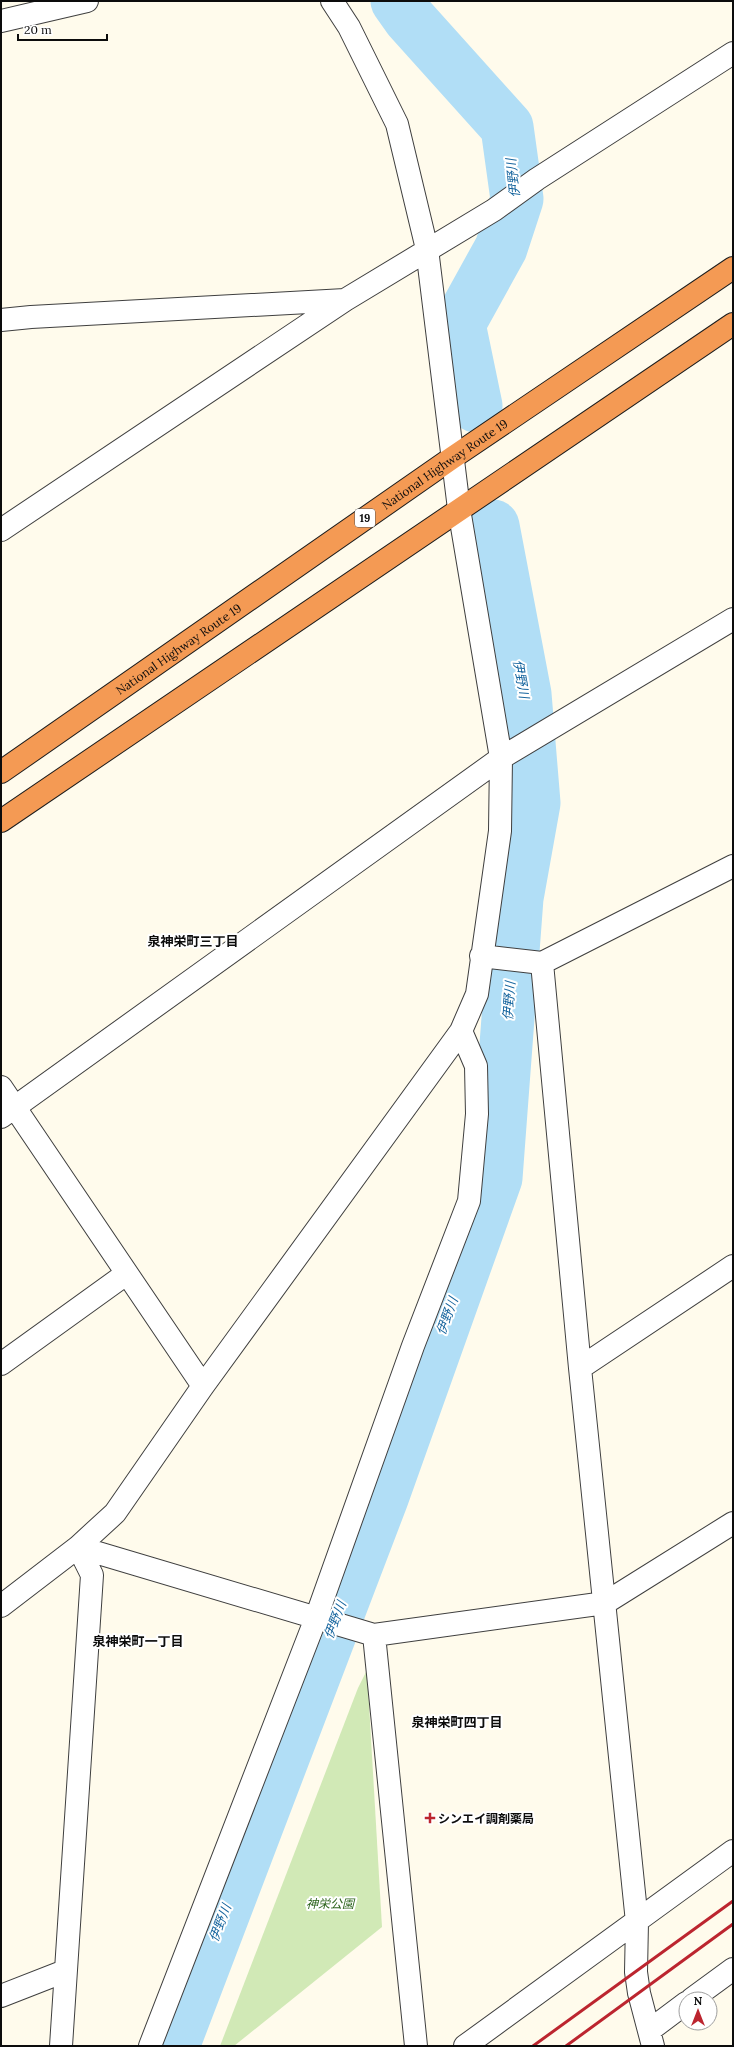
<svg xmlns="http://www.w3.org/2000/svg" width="734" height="2047" font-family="Lora,'Noto Sans JP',serif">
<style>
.green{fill:#d1e9b6}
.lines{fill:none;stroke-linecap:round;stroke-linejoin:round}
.river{stroke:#b1def6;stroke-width:53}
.minor-casing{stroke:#3f3f3f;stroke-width:24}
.highway-casing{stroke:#1d1d1d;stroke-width:24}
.minor{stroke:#fff;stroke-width:22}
.highway{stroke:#f49a54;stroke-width:22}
.rail{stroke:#bc252f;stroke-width:3}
.poi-dot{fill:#bc252f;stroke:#fff;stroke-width:1.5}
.labels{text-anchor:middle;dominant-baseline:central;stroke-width:4;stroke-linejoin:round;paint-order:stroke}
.shield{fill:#fff;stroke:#555;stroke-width:1}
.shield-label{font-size:11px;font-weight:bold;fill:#0c0c0c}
.street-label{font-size:12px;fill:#0c0c0c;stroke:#fff}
.poi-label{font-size:12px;font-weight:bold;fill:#0c0c0c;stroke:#fff;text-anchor:start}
.park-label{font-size:12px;font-style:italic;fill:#2d641d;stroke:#fff}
.water-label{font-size:13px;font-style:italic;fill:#16659e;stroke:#fff}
.neighbourhood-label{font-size:13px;font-weight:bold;fill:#0c0c0c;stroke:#fff}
</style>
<rect width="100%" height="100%" fill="#fffbec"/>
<path class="green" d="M 367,1670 L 382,1927 L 234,2046 L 220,2046 L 358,1688 Z"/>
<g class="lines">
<path class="river" d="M 397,1 L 409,18 L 507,127 L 517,199 L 501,248 L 459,324 L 476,406
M 173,2046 L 382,1498 L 496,1178 L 517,898 L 534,803 L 525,694 L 493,526"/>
<defs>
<path id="minor" d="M 1,21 L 87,1
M 1,320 L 31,317 L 345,300
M 1,530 L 345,300 L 494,210 L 537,179 L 733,53
M 481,956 L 542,963 L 733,866
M 542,963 L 580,1368 L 637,1922 L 636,1972 L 639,1993 L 653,2046
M 1,1087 L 203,1386
M 1,1117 L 501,758 L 733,619
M 1,1364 L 126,1274
M 580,1368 L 733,1266
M 78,1547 L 374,1635 L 605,1603 L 733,1523
M 1,1606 L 78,1547 L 115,1513 L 203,1386 L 461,1031 L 477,994 L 500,831 L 501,758 L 459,509 L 427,249 L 397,124 L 349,27 L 332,1
M 374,1635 L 416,2046
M 1,1996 L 65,1971
M 692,1999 L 733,1969
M 650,2030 L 686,2003
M 61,2046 L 92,1575 L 78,1547
M 150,2046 L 316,1618 L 413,1346 L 469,1201 L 477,1114 L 476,1066 L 461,1031
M 465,2046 L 733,1851"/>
<g id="highway">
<path id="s1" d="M 1,772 L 452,458 L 733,268"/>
<path d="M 1,821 L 733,324"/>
</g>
</defs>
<use href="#minor" class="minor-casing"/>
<use href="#highway" class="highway-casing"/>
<use href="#minor" class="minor"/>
<use href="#highway" class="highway"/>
<path class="rail" d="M 533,2046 L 733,1901
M 566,2046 L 733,1924"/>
</g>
<path class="poi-dot" d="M428 1812h4v4h4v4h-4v4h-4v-4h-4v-4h4z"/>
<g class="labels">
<rect class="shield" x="355" y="509" width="20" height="18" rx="3"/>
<g class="shield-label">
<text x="365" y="518">19</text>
</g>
<g class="street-label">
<text stroke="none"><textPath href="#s1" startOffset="540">National Highway Route 19</textPath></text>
<text stroke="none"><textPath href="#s1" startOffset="216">National Highway Route 19</textPath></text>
</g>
<g class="poi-label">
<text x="438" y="1818">シンエイ調剤薬局</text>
</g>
<g class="park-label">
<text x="330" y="1903">神栄公園</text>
</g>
<g class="water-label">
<text transform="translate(513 178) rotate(-96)">伊野川</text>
<text transform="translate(521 679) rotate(80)">伊野川</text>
<text transform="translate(509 1001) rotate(-86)">伊野川</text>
<text transform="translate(447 1316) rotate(-70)">伊野川</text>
<text transform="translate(335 1620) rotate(-69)">伊野川</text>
<text transform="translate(220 1923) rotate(-69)">伊野川</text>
</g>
<g class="neighbourhood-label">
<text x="193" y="941">泉神栄町三丁目</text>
<text x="138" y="1641">泉神栄町一丁目</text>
<text x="457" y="1722">泉神栄町四丁目</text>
</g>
</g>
<rect width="734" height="2047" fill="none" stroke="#0c0c0c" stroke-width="4"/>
<g transform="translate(698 2011)"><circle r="19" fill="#ffffff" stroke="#9e9e9e"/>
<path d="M0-3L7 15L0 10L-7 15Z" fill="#bc252f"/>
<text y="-6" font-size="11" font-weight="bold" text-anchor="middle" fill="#0c0c0c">N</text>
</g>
<path d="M18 34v6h89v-6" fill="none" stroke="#0c0c0c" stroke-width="2"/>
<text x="24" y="34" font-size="12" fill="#0c0c0c" stroke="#ffffff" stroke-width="3" paint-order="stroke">20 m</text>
</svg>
